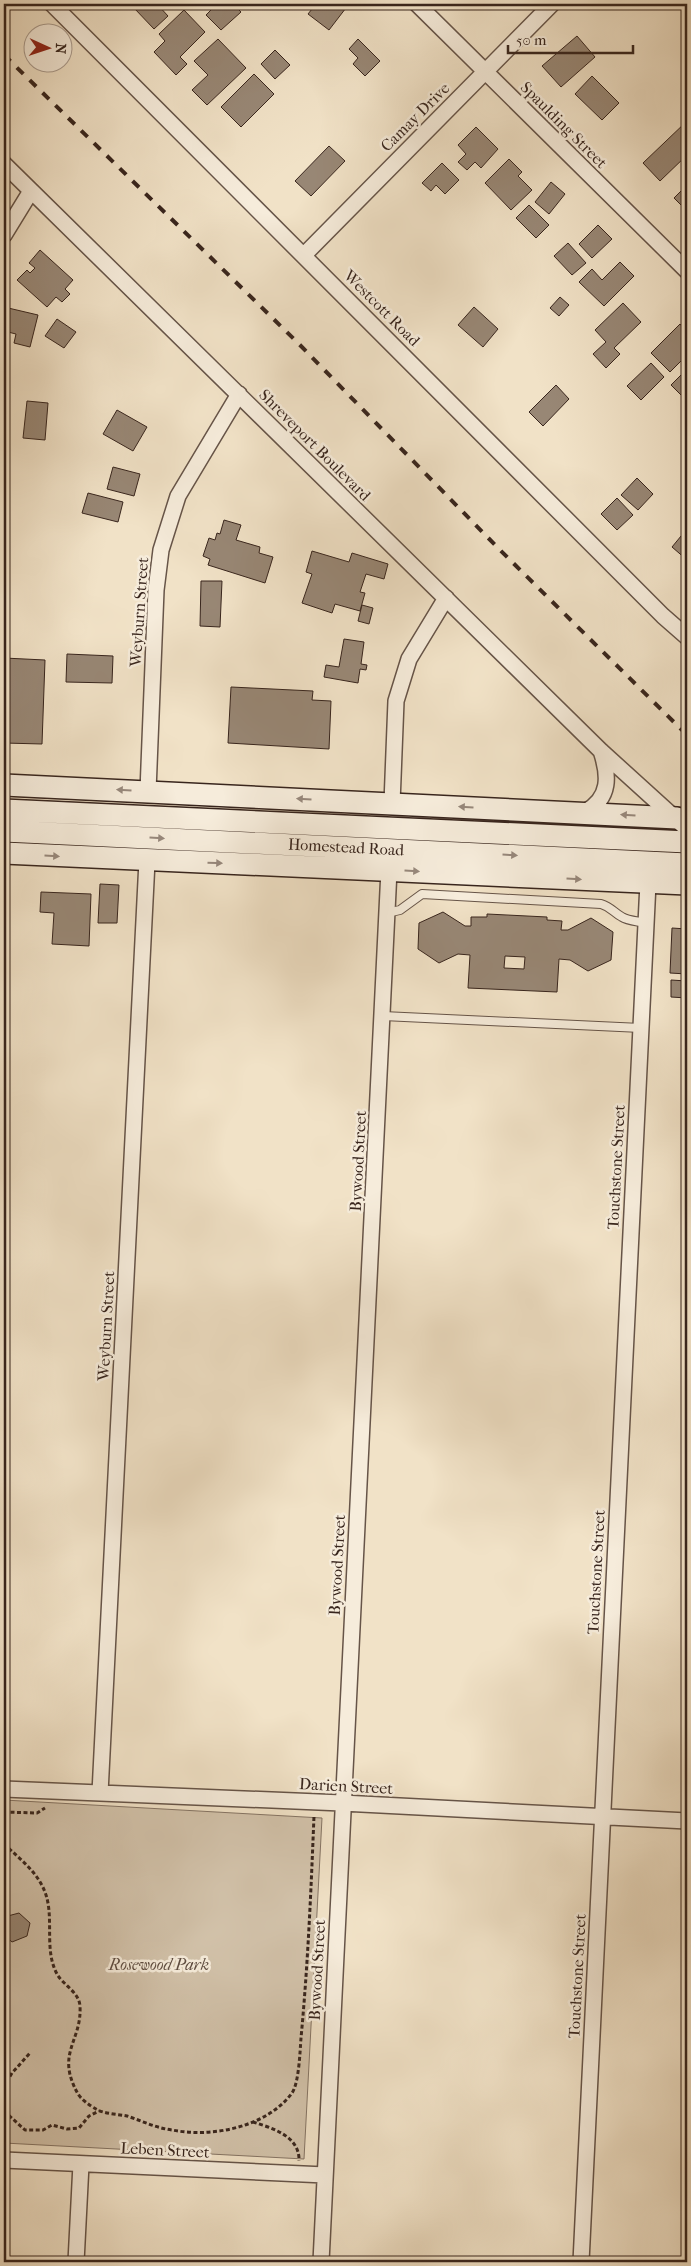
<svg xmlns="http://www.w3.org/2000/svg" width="691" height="2266" font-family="'IM FELL French Canon',serif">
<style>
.green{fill:#d2c2aa;stroke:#857464}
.building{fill:#988775;stroke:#38251d;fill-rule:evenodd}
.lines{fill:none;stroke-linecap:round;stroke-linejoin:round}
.service-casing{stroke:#665448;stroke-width:10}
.minor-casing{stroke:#665448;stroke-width:18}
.secondary-casing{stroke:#38251d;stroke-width:24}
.path{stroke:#38251d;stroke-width:3;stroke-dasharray:4 2.5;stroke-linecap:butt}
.service{stroke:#f6ecdb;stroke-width:8}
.minor{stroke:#f6ecdb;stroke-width:15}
.secondary{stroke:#f6ecdb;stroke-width:21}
.rail{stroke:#38251d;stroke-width:4;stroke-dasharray:9 9;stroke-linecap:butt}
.oneway{fill:#97887c}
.labels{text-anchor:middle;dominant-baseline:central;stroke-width:5;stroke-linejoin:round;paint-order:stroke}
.street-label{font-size:16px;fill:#38251d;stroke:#f6ecdb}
.park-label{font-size:16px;font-style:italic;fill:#5e4c40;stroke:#f6ecdb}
</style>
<rect width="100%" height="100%" fill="#f1e2c7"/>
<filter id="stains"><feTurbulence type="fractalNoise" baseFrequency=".004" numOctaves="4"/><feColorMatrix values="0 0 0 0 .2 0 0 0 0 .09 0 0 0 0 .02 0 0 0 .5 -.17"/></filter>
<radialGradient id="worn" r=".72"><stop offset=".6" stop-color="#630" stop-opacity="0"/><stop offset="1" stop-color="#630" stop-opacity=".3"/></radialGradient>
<path class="green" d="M 4,1800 L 322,1818 L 304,2159 L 4,2143 Z"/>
<path class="building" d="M 138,4 L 157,4 L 168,16 L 154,29 L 134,8 Z
M 217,4 L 233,4 L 241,12 L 221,30 L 206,15 Z
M 316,4 L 349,4 L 329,30 L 308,14 Z
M 184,10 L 205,32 L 180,57 L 187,64 L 176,75 L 154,52 L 165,41 L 159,34 Z
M 577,36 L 595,57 L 561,87 L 542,66 Z
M 218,39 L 246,68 L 207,105 L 192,90 L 208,75 L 194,61 Z
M 358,39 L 380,61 L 365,76 L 353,64 L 358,58 L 349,49 Z
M 275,50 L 290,65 L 275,79 L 261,64 Z
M 254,74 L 274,94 L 241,127 L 221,107 Z
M 592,76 L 619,103 L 602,120 L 575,94 Z
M 687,121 L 687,155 L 660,181 L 643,163 Z
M 476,127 L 498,149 L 481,168 L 475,162 L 467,170 L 458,162 L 466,154 L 458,145 Z
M 329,146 L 345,161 L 311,196 L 295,181 Z
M 509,159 L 522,172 L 518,176 L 532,190 L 511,210 L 485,183 Z
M 442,163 L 459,180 L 445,194 L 436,185 L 431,191 L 422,183 Z
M 551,182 L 565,194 L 549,214 L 535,202 Z
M 687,185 L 687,211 L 674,198 Z
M 529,205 L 549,225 L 536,238 L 516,218 Z
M 598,225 L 612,239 L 592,258 L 579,244 Z
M 568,243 L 586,263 L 572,275 L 554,256 Z
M 40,250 L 73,280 L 65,289 L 70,294 L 62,302 L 56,297 L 47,307 L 17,280 L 27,270 L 30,273 L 35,268 L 29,263 Z
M 620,262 L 634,276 L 604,306 L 579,282 L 592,269 L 602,280 Z
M 560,297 L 569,305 L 559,316 L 550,308 Z
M 623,303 L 641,322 L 614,348 L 620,354 L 606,368 L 593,354 L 606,342 L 595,330 Z
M 4,307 L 38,315 L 30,347 L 14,343 L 16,334 L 4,331 Z
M 474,307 L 498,329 L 483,347 L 458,325 Z
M 57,319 L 76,332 L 64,348 L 45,336 Z
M 680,324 L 687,332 L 687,355 L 670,372 L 651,353 Z
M 651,363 L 664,377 L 641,400 L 627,386 Z
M 686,370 L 687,390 L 681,395 L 671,385 Z
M 556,385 L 569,399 L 543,426 L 529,412 Z
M 27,401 L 48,403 L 45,440 L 23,438 Z
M 117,410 L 147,427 L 133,451 L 103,434 Z
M 113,467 L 140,474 L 134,496 L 107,489 Z
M 637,478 L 653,494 L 638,510 L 621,495 Z
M 88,493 L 123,502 L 118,522 L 82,513 Z
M 617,498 L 633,515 L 617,530 L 601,514 Z
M 224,520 L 241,525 L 236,540 L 260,547 L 259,553 L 273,557 L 265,583 L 208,565 L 210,559 L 203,556 L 209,538 L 215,540 L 217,533 L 220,534 Z
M 686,530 L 687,531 L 687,560 L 672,547 Z
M 312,551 L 349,562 L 352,553 L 388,564 L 384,579 L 366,574 L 360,592 L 365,593 L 360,611 L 335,604 L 332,613 L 302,603 L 312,574 L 306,572 Z
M 201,581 L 222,581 L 220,627 L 200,626 Z
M 362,605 L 373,608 L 369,624 L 358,621 Z
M 344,639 L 364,642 L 361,664 L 367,665 L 366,670 L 360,669 L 358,683 L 324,677 L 326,665 L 339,667 Z
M 67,654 L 113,656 L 112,683 L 66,682 Z
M 4,658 L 45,660 L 42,744 L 4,743 Z
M 231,687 L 313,691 L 312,700 L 331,701 L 329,749 L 228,743 Z
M 100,884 L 119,885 L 117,923 L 98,923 Z
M 41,892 L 91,894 L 89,946 L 52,944 L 54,913 L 40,912 Z
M 443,912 L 465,926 L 471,926 L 471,917 L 487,917 L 487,914 L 547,917 L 547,920 L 562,921 L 561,930 L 568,930 L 591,918 L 613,932 L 611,960 L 588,971 L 570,960 L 559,959 L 557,992 L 468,988 L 470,955 L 458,954 L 439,963 L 418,949 L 419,923 ZM 505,956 L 525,957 L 524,969 L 504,968 Z
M 672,928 L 687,929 L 687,974 L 670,973 Z
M 671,980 L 687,981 L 687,998 L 671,997 Z
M 19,1913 L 30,1923 L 27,1936 L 12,1942 L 4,1935 L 4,1917 Z"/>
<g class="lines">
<defs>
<path id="service" d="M 387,913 L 400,910 L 422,894 L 601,904 C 611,907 613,912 622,917 C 628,921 638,921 646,923
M 383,1016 L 641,1028"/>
<path id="minor" d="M 52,4 L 663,616 L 687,637
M 417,4 L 687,271
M 4,164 L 601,751 L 687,829
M 4,235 L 31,191
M 304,255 L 552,4
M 148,791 L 156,590 L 161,550 L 178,496 L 239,394
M 392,803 L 396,701 L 409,659 L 446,598
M 585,812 C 611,798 609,775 601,751
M 4,1789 L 342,1803 L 687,1821
M 100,1793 L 147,861
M 4,2160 L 325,2175
M 76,2262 L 81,2164
M 321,2262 L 389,870
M 581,2262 L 648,883"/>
<path id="secondary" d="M 4,785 L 677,818
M 4,810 L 687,842
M 4,831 L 687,864
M 4,853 L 687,884"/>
</defs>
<use href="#service" class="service-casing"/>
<use href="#minor" class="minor-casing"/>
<use href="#secondary" class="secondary-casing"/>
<path class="path" d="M 4,1812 L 37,1813 L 45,1808
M 4,1844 C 20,1859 39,1873 46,1895 C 54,1920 44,1950 57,1974 C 63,1985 79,1992 80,2006 C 82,2042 55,2053 78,2094 C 81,2099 90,2106 96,2109 C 104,2114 117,2114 127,2116 C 142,2121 156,2128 172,2130 C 212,2138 267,2127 292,2093 C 299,2083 300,2051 301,2038 C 308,1964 311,1890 314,1816
M 4,2101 L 4,2087 L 12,2073 L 30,2053
M 4,2111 L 25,2130 L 43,2130 L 52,2125 L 67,2129 L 79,2128 L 89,2116 L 99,2111
M 253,2122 C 272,2128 300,2136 299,2161"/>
<use href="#service" class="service"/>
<use href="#minor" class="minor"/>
<use href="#secondary" class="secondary"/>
<path class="rail" d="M 4,55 L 298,343 L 500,550 L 687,735"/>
</g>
<defs><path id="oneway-solid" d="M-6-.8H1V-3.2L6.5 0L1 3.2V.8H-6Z" transform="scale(1.25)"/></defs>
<g class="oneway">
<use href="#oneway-solid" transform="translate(124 790) rotate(-177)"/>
<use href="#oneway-solid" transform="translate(304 799) rotate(-177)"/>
<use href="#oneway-solid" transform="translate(466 807) rotate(-177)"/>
<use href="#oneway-solid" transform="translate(628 815) rotate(-176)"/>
<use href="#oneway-solid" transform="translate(157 838) rotate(3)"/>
<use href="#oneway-solid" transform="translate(510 855) rotate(3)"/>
<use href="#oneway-solid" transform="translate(52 856) rotate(3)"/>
<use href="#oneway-solid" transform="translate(215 863) rotate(2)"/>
<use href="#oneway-solid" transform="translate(412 871) rotate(3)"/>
<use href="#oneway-solid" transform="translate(574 879) rotate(3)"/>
</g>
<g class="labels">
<g class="street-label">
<text transform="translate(415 117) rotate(-45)">Camay Drive</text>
<text transform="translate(564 125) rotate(45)">Spaulding Street</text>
<text transform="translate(382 308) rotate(45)">Westcott Road</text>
<text transform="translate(315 445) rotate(45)">Shreveport Boulevard</text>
<text transform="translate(139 612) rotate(-86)">Weyburn Street</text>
<text transform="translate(346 847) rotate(3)">Homestead Road</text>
<text transform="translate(358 1161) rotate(-87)">Bywood Street</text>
<text transform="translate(616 1167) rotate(-87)">Touchstone Street</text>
<text transform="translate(106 1326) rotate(-87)">Weyburn Street</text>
<text transform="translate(337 1565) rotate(-87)">Bywood Street</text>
<text transform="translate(596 1572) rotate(-87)">Touchstone Street</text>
<text transform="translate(346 1786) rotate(3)">Darien Street</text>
<text transform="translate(317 1970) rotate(-87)">Bywood Street</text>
<text transform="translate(577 1976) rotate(-87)">Touchstone Street</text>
<text transform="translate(165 2150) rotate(3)">Leben Street</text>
</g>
<g class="park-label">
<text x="159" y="1964">Rosewood Park</text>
</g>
</g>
<rect width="691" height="2266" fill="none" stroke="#f1e2c7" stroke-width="20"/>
<rect x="5" y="5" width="681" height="2256" fill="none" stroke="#38251d" stroke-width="2.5"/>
<rect x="10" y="10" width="671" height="2246" fill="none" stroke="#38251d"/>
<g transform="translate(48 48) rotate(93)"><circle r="24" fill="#f6ecdb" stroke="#aa9c8f"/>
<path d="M0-4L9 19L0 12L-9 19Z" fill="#8f2418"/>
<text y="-8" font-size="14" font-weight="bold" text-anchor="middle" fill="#38251d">N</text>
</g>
<path d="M508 45v8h125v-8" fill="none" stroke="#38251d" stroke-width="2.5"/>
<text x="516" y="45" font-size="15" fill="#38251d" stroke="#f6ecdb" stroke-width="4" paint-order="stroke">50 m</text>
<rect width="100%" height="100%" filter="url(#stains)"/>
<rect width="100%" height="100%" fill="url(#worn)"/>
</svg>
